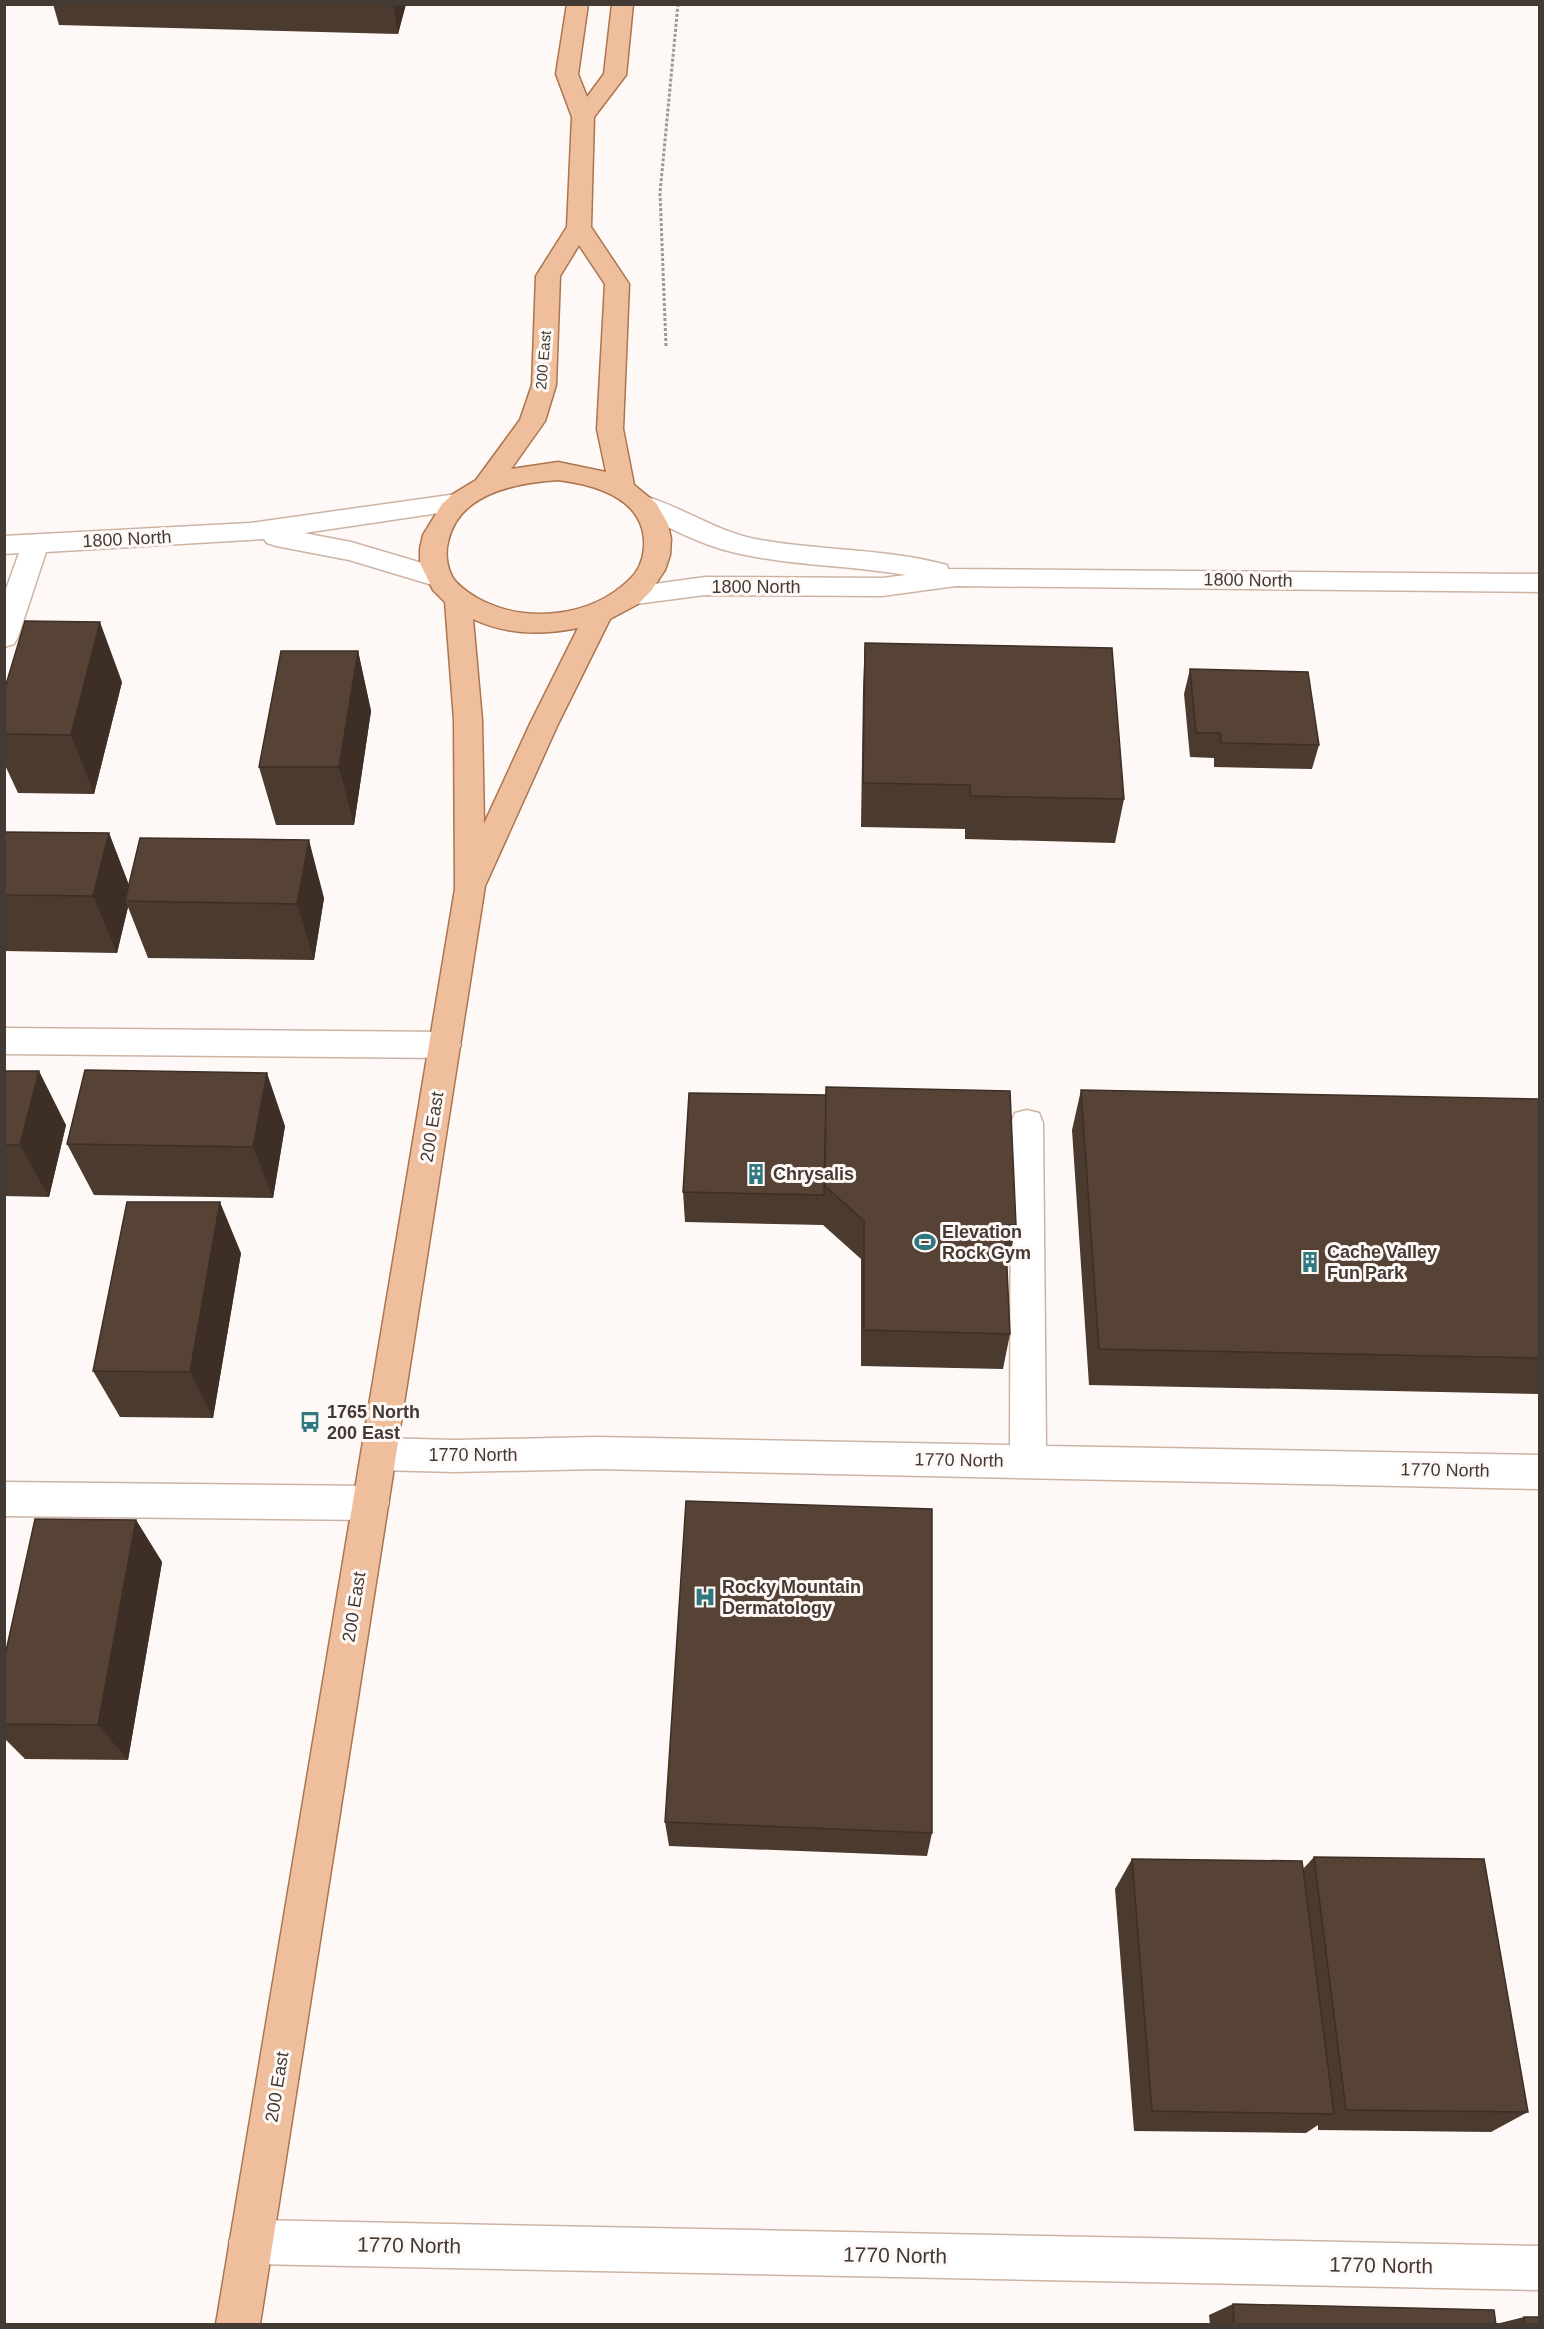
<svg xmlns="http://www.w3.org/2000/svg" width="1544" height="2329" font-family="Arial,sans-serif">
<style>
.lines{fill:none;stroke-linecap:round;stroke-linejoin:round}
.minor-casing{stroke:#ccb4a4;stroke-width:3}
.major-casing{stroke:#ac754d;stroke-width:3}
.path{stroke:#9f9893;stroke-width:3;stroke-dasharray:3 2;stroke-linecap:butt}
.minor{fill:#fff;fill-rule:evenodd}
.major{fill:#efbf9d;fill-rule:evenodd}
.wall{fill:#4b3a2e}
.shaded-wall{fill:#3d2f25}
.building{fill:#574335;stroke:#3d2f25;stroke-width:1.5}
.labels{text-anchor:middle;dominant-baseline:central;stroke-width:6;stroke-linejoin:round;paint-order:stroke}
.far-street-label{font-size:15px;fill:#433a33;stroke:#fef9f6}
.street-label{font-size:18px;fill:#433a33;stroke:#fef9f6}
.poi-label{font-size:18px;font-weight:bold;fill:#433a33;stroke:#fef9f6;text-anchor:start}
.near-street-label{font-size:21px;fill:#433a33;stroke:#fef9f6}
</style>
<rect width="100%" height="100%" fill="#fef9f6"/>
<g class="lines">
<defs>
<path id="minor" d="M 457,494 L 466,497 L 470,503 L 466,509 L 304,533 L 351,542 L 449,571 L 452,578 L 449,585 L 439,587 L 349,560 L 276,546 L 267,543 L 264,539 L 46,552 L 18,637 L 14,644 L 4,647 L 4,595 L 19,553 L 4,554 L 4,536 L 250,523 Z
M 644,496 C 683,507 715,531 755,539 C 819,551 884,548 947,565 L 948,569 L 1540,574 L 1540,592 L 956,586 L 882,596 L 705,595 L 628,605 L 618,603 L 614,596 L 618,589 L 705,577 L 882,578 L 906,575 C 848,565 789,566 732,552 C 698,544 667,526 635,511 L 631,505 L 635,499 Z
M 4,1028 L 445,1032 L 456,1036 L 461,1045 L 456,1054 L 445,1058 L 4,1054 Z
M 1027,1110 L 1039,1113 L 1043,1123 L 1046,1446 L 1540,1455 L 1540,1489 L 597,1469 L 455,1472 L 379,1470 L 366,1466 L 361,1454 L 366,1442 L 379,1438 L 455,1440 L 597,1437 L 1010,1445 L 1011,1123 L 1015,1113 Z
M 4,1482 L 371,1486 L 384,1491 L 389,1503 L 384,1515 L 371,1520 L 4,1516 Z
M 251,2220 L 1540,2246 L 1540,2290 L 251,2264 L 235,2258 L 229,2242 L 235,2226 Z"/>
<path id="major" d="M 567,4 L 588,4 L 578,74 L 587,97 L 604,74 L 612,4 L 633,4 L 626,75 L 594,117 L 591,227 L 629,284 L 623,429 L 634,485 L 656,503 L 668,524 L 671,539 L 670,555 L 665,570 L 651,591 L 638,604 L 610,619 L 558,724 L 485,886 L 260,2324 L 216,2324 L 455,889 L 454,720 L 445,602 L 433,590 L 420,563 L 420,549 L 423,535 L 442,504 L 453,494 L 476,480 L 520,420 L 532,385 L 536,276 L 567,227 L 572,117 L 556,74 ZM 579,245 L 605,284 L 597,429 L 606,472 L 558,462 L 511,469 L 545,421 L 556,385 L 560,276 ZM 558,480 C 597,485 647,499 644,548 C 643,560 638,572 629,580 C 590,618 524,624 477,598 C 469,593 458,586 453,578 C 447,568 445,554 448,542 C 458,493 516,483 558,480 ZM 473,619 C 506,635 543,635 578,628 L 530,724 L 484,824 L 482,720 Z"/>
</defs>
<use href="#minor" class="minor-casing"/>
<use href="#major" class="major-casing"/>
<path class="path" d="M 666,346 L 660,193 L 678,4"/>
<use href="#minor" class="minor"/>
<use href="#major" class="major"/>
</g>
<path class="wall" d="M 53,4 L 406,4 L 398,34 L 59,25 Z
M 865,643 L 1124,799 L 1115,843 L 965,839 L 965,829 L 861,827 L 863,688 Z
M 358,651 L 371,711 L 354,825 L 276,825 L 259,767 Z
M 1190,669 L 1319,745 L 1312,769 L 1214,767 L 1214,758 L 1190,757 L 1184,694 Z
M 122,682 L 94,794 L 18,793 L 4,763 L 4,691 Z
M 4,832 L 109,833 L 129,885 L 324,898 L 314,960 L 148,958 L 128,907 L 117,953 L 4,951 Z
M 4,1071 L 66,1125 L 49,1197 L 4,1196 Z
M 1081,1090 L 1539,1099 L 1539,1394 L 1089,1385 L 1072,1130 Z
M 689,1093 L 1016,1225 L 1009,1263 L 1007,1263 L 1010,1334 L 1003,1369 L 861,1366 L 861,1259 L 823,1225 L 685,1222 L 683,1192 Z
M 285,1126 L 273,1198 L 94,1195 L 67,1144 Z
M 241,1253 L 213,1418 L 120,1417 L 93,1371 Z
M 136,1520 L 162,1562 L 128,1760 L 25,1759 L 4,1738 L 4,1660 Z
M 665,1822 L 932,1833 L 927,1856 L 669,1846 Z
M 1314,1857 L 1528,2112 L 1491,2132 L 1318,2130 L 1318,2125 L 1306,2133 L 1134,2131 L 1115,1889 L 1132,1859 L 1303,1869 Z
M 1233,2304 L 1496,2324 L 1524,2317 L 1539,2325 L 1210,2325 L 1209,2315 Z"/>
<path class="shaded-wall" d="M 393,4 L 406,4 L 398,34 Z
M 100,622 L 122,682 L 94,794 L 71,735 Z
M 358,651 L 371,711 L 354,825 L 339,767 Z
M 109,833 L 131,891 L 125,901 L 128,907 L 117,953 L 93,896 Z
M 309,840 L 324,898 L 314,960 L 297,904 Z
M 39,1071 L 66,1125 L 49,1197 L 20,1145 Z
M 267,1073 L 285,1126 L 273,1198 L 253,1147 Z
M 220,1202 L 241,1253 L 213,1418 L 190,1372 Z
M 136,1520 L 162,1562 L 128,1760 L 98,1725 Z"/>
<path class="building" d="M 25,621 L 100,622 L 71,735 L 4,734 L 4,691 Z
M 865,643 L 1112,648 L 1124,799 L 970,796 L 970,785 L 863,783 Z
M 281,651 L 358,651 L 339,767 L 259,767 Z
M 1190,669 L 1308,672 L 1319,745 L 1221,743 L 1220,733 L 1196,733 Z
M 4,832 L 109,833 L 93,896 L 4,895 Z
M 140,838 L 309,840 L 297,904 L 125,901 Z
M 85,1070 L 267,1073 L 253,1147 L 67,1144 Z
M 4,1071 L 39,1071 L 20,1145 L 4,1145 Z
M 826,1087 L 1010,1091 L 1016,1225 L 1005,1225 L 1010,1334 L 864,1330 L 864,1221 L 825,1186 Z
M 1081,1090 L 1539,1099 L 1539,1358 L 1099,1349 Z
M 689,1093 L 826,1095 L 824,1195 L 683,1192 Z
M 127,1202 L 220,1202 L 190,1372 L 93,1371 Z
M 686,1501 L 932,1509 L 932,1833 L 665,1822 Z
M 35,1519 L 136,1520 L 98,1725 L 4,1724 L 4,1660 Z
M 1314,1857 L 1484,1859 L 1528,2112 L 1346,2110 Z
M 1132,1859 L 1302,1861 L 1334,2114 L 1152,2111 Z
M 1233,2304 L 1494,2310 L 1496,2325 L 1234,2325 Z
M 1524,2317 L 1539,2317 L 1539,2325 L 1525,2325 Z"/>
<defs>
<symbol id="building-bare" viewBox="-9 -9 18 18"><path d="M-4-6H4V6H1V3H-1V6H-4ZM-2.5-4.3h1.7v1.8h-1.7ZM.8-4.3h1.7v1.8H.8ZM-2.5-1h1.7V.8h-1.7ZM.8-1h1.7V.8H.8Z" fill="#307880" stroke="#fef9f6" stroke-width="2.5" paint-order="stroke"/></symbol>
<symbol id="stadium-bare" viewBox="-9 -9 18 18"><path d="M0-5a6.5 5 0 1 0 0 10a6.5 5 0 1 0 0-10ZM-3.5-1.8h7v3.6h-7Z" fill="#307880" stroke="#fef9f6" stroke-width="2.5" paint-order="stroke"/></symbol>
<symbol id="bus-bare" viewBox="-9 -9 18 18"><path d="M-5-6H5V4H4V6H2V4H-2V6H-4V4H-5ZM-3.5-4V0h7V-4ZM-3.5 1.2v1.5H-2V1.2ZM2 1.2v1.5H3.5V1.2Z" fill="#307880" stroke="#fef9f6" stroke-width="2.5" paint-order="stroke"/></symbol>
<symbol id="hospital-bare" viewBox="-9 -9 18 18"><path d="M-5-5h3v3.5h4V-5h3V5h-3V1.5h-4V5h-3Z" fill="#307880" stroke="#fef9f6" stroke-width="2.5" paint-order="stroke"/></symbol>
</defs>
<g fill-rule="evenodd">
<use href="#building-bare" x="741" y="1159" width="30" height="30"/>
<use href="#stadium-bare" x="910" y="1227" width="30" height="30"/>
<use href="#building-bare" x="1295" y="1247" width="30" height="30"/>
<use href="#bus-bare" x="295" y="1407" width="30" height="30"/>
<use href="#hospital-bare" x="690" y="1582" width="30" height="30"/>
</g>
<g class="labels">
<g class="far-street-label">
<text transform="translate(543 360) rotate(-85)">200 East</text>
</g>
<g class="street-label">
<text transform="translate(127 539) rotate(-3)">1800 North</text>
<text transform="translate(1248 580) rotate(1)">1800 North</text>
<text x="756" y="587">1800 North</text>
<text transform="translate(432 1127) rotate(-81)">200 East</text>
<text x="473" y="1455">1770 North</text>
<text transform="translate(959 1460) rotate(1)">1770 North</text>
<text transform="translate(1445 1470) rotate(1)">1770 North</text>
<text transform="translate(354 1607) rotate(-81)">200 East</text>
<text transform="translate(277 2087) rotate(-81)">200 East</text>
</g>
<g class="poi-label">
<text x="773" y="1174">Chrysalis</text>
<text x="942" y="1232">Elevation<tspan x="942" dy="21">Rock Gym</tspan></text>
<text x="1327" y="1252">Cache Valley<tspan x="1327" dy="21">Fun Park</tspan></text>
<text x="327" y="1412">1765 North<tspan x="327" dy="21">200 East</tspan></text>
<text x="722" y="1587">Rocky Mountain<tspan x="722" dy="21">Dermatology</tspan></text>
</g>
<g class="near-street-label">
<text transform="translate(409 2245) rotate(1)">1770 North</text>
<text transform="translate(895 2255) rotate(1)">1770 North</text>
<text transform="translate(1381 2265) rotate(1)">1770 North</text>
</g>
</g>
<rect width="1544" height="2329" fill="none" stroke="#433a33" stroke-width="12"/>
</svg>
